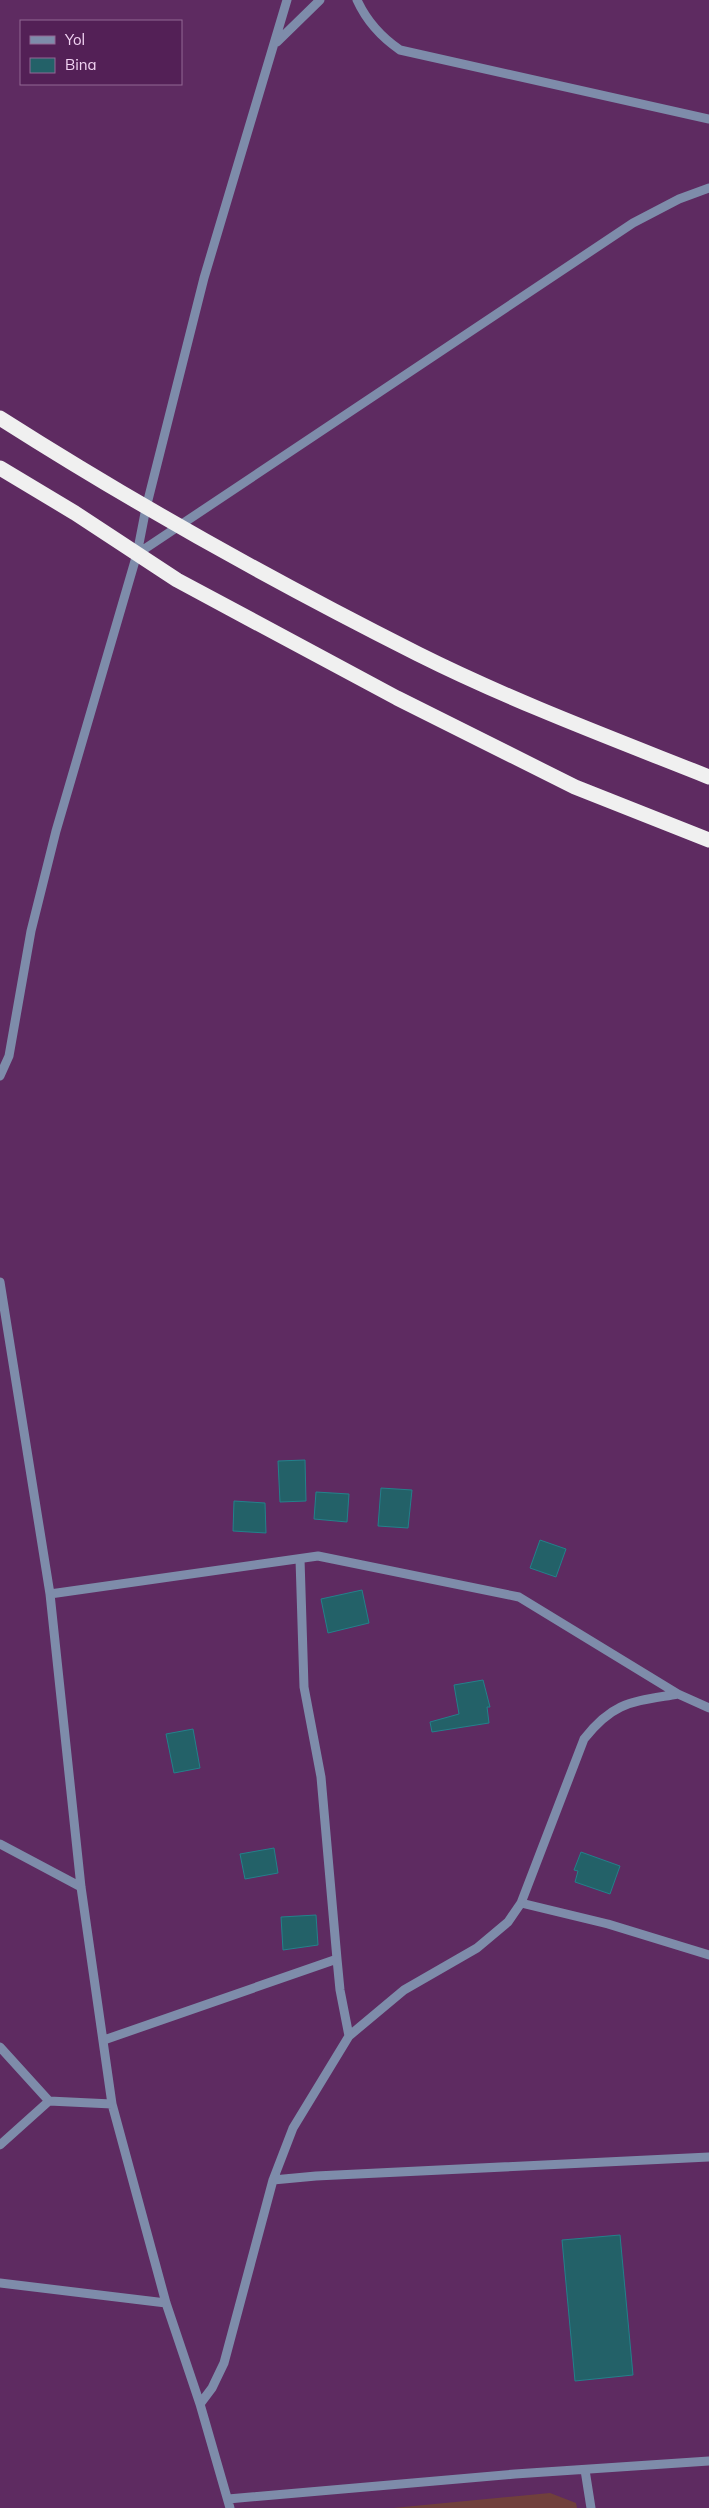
<svg xmlns="http://www.w3.org/2000/svg" width="709" height="2508" font-family="Mulish,sans-serif">
<style>
.green{fill:#70403c}
.building{fill:#236168;stroke:#23818b}
.lines{fill:none;stroke-linecap:round;stroke-linejoin:round}
.minor{stroke:#7e8caa;stroke-width:9}
.highway{stroke:#f0f0f0;stroke-width:15}
</style>
<rect width="100%" height="100%" fill="#5e2b61"/>
<path class="green" d="M 550,2493 L 576,2503 L 577,2508 L 393,2508 Z"/>
<path class="building" d="M 305,1460 L 306,1501 L 280,1502 L 278,1461 Z
M 381,1488 L 412,1490 L 408,1528 L 378,1526 Z
M 316,1492 L 349,1494 L 347,1522 L 314,1519 Z
M 234,1501 L 265,1503 L 266,1533 L 233,1531 Z
M 540,1540 L 566,1549 L 556,1577 L 530,1568 Z
M 362,1590 L 369,1623 L 328,1633 L 321,1599 Z
M 483,1680 L 490,1707 L 487,1707 L 489,1723 L 432,1732 L 430,1722 L 459,1714 L 454,1685 Z
M 193,1729 L 200,1768 L 174,1773 L 166,1734 Z
M 274,1848 L 278,1873 L 245,1879 L 240,1854 Z
M 581,1852 L 620,1866 L 610,1894 L 575,1882 L 578,1871 L 574,1870 Z
M 316,1915 L 318,1945 L 283,1950 L 281,1917 Z
M 620,2235 L 633,2375 L 575,2381 L 562,2240 Z"/>
<g class="lines">
<path class="minor" d="M 357,0 C 367,22 381,37 400,50 L 709,119
M 277,42 L 320,0
M 137,554 L 633,223 L 679,199 L 709,188
M 0,1076 L 9,1056 L 31,931 L 56,831 L 137,554 L 146,508 L 204,278 L 287,0
M 0,1282 L 50,1594 L 81,1887 L 112,2104 L 166,2303 L 200,2404 L 230,2508
M 50,1594 L 318,1556 L 519,1597 L 678,1694 L 709,1708
M 0,1844 L 81,1887
M 521,1903 L 608,1924 L 709,1955
M 337,1959 L 340,1990 L 349,2036
M 104,2040 L 337,1959 L 321,1777 L 304,1687 L 300,1559
M 0,2047 L 49,2101
M 0,2145 L 49,2101 L 112,2104
M 273,2180 L 293,2128 L 349,2036 L 404,1990 L 477,1948 L 508,1922 L 521,1903 L 584,1739 C 614,1701 632,1702 678,1694
M 0,2283 L 166,2303
M 200,2404 L 212,2388 L 224,2363 L 273,2180 L 316,2176 L 709,2157
M 585,2470 L 591,2508
M 228,2499 L 515,2474 L 709,2461"/>
<path class="highway" d="M 0,418 C 135,504 275,582 418,654 C 512,701 611,738 709,777
M 0,468 L 75,513 L 177,580 L 397,698 L 575,787 L 709,840"/>
</g>
<rect x="20" y="20" width="162" height="65" fill="#532056" stroke="#926894"/>
<rect x="30" y="36" width="25" height="8" fill="#7e8caa" stroke="#926894"/>
<text x="65" y="45" font-size="15" fill="#f1d3f2">Yol</text>
<rect x="30" y="58" width="25" height="15" fill="#236168" stroke="#926894"/>
<text x="65" y="70" font-size="15" fill="#f1d3f2">Bina</text>
</svg>
